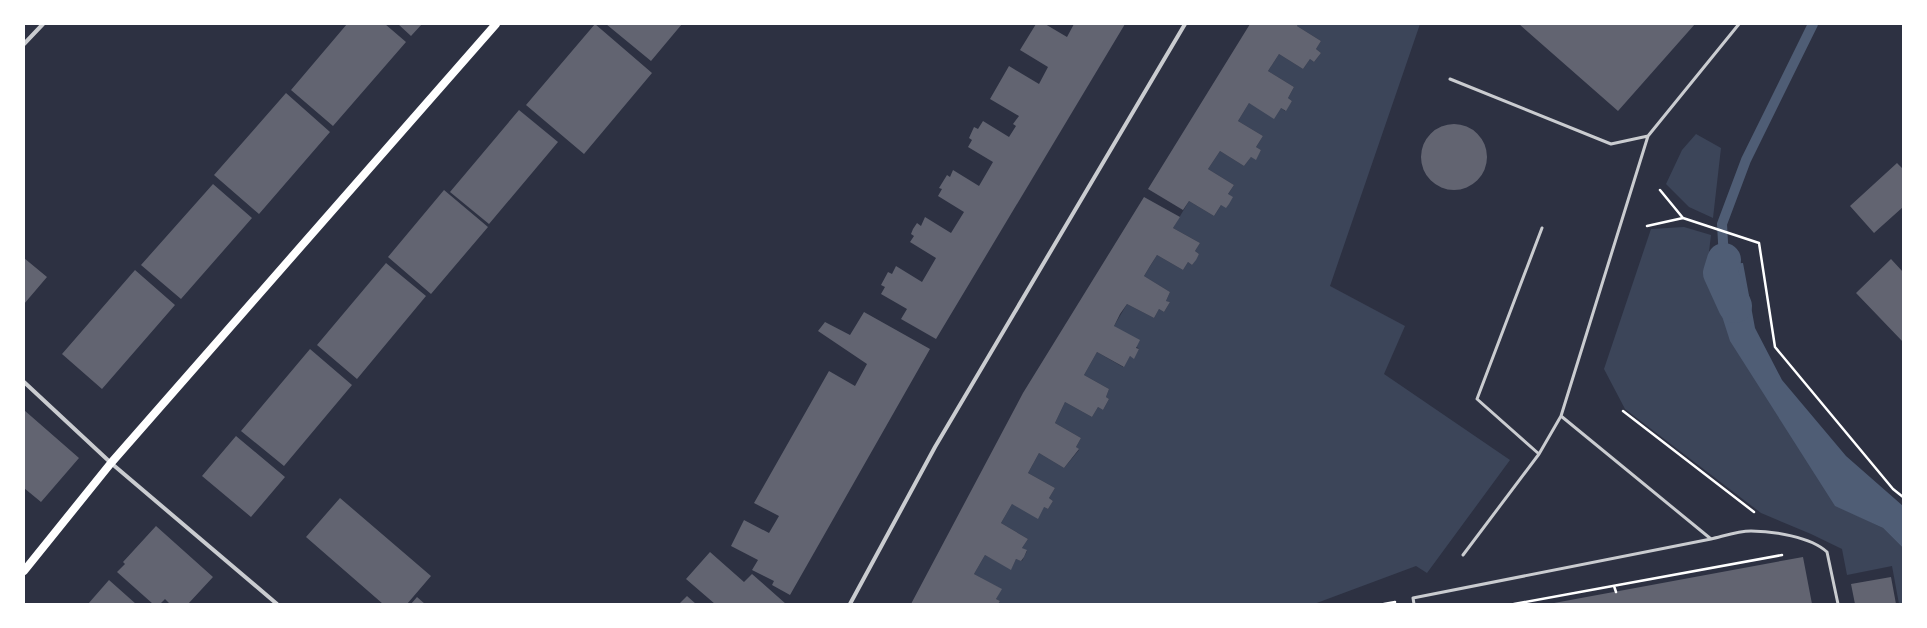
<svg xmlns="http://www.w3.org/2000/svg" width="1927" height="628" font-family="'Nunito Sans',sans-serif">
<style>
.green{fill:#3c4559}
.water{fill:#4f5d75}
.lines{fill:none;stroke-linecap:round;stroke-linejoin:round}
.stream{stroke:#4f5d75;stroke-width:10}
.canal{stroke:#4f5d75;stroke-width:34}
.building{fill:#626471}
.path{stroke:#fff;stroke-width:2.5}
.service{stroke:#caccd0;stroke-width:3}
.minor{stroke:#caccd0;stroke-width:4}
.secondary{stroke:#fff;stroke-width:8}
</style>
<rect width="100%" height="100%" fill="#2d3142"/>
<path class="green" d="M 1298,24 L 1420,24 L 1330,286 L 1405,326 L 1384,374 L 1510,460 L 1427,573 L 1416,566 L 1314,604 L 998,604 L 1000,601 L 996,599 L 1001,589 L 974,574 L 985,555 L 1011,569 L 1016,559 L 1022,561 L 1027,551 L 1022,548 L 1028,539 L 1001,523 L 1012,504 L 1044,507 L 1048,509 L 1053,501 L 1049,498 L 1055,488 L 1028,473 L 1039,453 L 1064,468 L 1079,450 L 1076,447 L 1081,438 L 1055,423 L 1065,402 L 1092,417 L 1098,407 L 1103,410 L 1109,399 L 1106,397 L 1109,389 L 1084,375 L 1097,352 L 1123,367 L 1130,356 L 1134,358 L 1139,349 L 1114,326 L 1127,304 L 1154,318 L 1159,309 L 1164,312 L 1170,302 L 1166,301 L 1170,292 L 1144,276 L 1157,255 L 1183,270 L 1188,262 L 1192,265 L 1199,254 L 1195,251 L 1200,243 L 1173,228 L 1189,201 L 1214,216 L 1234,185 L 1208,169 L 1220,151 L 1244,166 L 1251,157 L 1256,159 L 1261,150 L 1256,147 L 1263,136 L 1238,121 L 1249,103 L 1281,108 L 1285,111 L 1292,101 L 1288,98 L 1294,87 L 1268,71 L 1279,54 L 1303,69 L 1310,59 L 1314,62 L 1321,53 L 1316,49 L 1321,41 L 1297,26 Z
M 1696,134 L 1721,148 L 1713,218 L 1689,207 L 1666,184 L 1682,150 Z
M 1684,227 L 1711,235 L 1707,269 L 1835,505 L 1883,528 L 1903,548 L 1903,604 L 1899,604 L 1892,566 L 1847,575 L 1842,549 L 1811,534 L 1761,513 L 1625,409 L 1604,369 L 1651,229 Z"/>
<path class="water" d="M 1743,263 L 1755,328 L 1782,380 L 1846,456 L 1903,506 L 1903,548 L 1883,528 L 1835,506 L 1730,341 L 1707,269 L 1710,265 Z"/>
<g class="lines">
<path class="stream" d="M 1724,260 L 1722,224 L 1746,160 L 1813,24"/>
<path class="canal" d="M 1724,260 L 1720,273 L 1735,306"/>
</g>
<path class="building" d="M 347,24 L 385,24 L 406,42 L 333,126 L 291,90 Z
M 398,24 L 422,24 L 411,36 Z
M 595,24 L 652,73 L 584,154 L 526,105 Z
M 606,24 L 682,24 L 651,61 Z
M 1036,24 L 1045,24 L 1067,37 L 1074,24 L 1125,24 L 936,339 L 901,319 L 907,309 L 881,294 L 885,287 L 881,285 L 888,272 L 892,274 L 896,266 L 922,282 L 936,258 L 910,242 L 914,236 L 911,234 L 913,229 L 917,223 L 921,226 L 925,217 L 951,233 L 964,212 L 938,196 L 942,189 L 939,188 L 947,175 L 950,177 L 953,170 L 979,186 L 993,162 L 968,147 L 972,140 L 969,138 L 974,127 L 978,129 L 983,121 L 1009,137 L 1016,126 L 1013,124 L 1019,116 L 990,99 L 1009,66 L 1039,84 L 1048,67 L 1020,50 Z
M 1250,24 L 1298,24 L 1297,26 L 1321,41 L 1316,49 L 1321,53 L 1314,62 L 1310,59 L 1303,69 L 1279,54 L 1268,71 L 1294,87 L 1288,98 L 1292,101 L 1286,111 L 1281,108 L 1274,119 L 1249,103 L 1238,121 L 1263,136 L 1256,147 L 1261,150 L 1256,160 L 1251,157 L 1244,166 L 1220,151 L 1208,169 L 1234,185 L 1228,194 L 1233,197 L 1229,204 L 1226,208 L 1221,205 L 1214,216 L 1189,201 L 1183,210 L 1148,189 Z
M 1519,24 L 1695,24 L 1618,111 Z
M 286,93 L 330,132 L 259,214 L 214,175 Z
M 519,110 L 558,142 L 489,224 L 450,192 Z
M1421 157a33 33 0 1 1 66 0a33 33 0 1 1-66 0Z
M 1897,163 L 1903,169 L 1903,207 L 1874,233 L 1850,206 Z
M 213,184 L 252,218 L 181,299 L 141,265 Z
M 444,190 L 488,227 L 431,294 L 388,257 Z
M 1144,197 L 1180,217 L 1173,228 L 1200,243 L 1195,251 L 1199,254 L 1196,260 L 1192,265 L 1188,262 L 1183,270 L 1157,255 L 1150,266 L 1144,276 L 1170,292 L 1166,301 L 1170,302 L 1164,312 L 1159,309 L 1154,318 L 1127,304 L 1120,314 L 1114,326 L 1140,340 L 1136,348 L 1139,349 L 1134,359 L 1130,356 L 1124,367 L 1097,352 L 1084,375 L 1109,389 L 1106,397 L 1109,399 L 1103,410 L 1098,407 L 1092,417 L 1065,402 L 1055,423 L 1081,438 L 1076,447 L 1079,449 L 1064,468 L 1039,453 L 1028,473 L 1055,488 L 1049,498 L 1053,501 L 1048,509 L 1044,507 L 1038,519 L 1012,504 L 1001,523 L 1028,539 L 1022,548 L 1027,550 L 1024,557 L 1021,561 L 1016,559 L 1011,570 L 985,555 L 974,574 L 1002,589 L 996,599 L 1000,601 L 998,604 L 911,604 L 1023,393 Z
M 24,258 L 47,277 L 24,304 Z
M 1891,259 L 1903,272 L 1903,342 L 1856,293 Z
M 386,263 L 426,296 L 357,379 L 317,345 Z
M 135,270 L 175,305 L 102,389 L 62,354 Z
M 864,312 L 930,349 L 790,595 L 772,585 L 774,581 L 752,570 L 758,560 L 731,546 L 744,520 L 769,533 L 779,516 L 754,503 L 829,371 L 855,386 L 867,364 L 818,331 L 825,322 L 850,335 Z
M 310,349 L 352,385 L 284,466 L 241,431 Z
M 24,410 L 79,458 L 41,502 L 24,488 Z
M 236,436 L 285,477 L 251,517 L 202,476 Z
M 340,498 L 431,576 L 407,604 L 383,604 L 306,537 Z
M 156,526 L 213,577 L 188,604 L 170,604 L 165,599 L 160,604 L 153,604 L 117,572 L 125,564 L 123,562 Z
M 710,552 L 744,582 L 752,574 L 786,604 L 715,604 L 686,579 Z
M 1803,557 L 1812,604 L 1554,604 L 1554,603 Z
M 1891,577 L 1896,604 L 1855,604 L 1851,584 Z
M 109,580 L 136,604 L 88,604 Z
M 687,596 L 696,604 L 679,604 Z
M 417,597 L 425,604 L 411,604 Z"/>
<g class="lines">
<path class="path" d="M 1660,190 L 1683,218
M 1647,226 L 1683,218 L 1759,243 L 1775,347 L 1893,489 L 1903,497
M 1623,411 L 1754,512
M 1614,586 L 1616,592
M 1384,604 L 1395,602
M 1514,604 L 1782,555"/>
<path class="service" d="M 1739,24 L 1648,136 L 1561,416 L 1711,539 C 1724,536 1738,531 1751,531 C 1773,531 1811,537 1827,552 L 1838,604
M 1450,79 L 1611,144 L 1648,136
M 1539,454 L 1477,399 L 1542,228
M 1463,555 L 1539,454 L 1561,416
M 1414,604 L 1413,598 L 1711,539"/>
<path class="minor" d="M 24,44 L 43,24
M 24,382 L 111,463 L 277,604
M 850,604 L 935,447 L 1185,24"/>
<path class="secondary" d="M 24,571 L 111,463 L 496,24"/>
</g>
<rect width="1927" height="628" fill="none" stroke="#ffffff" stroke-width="50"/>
</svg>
